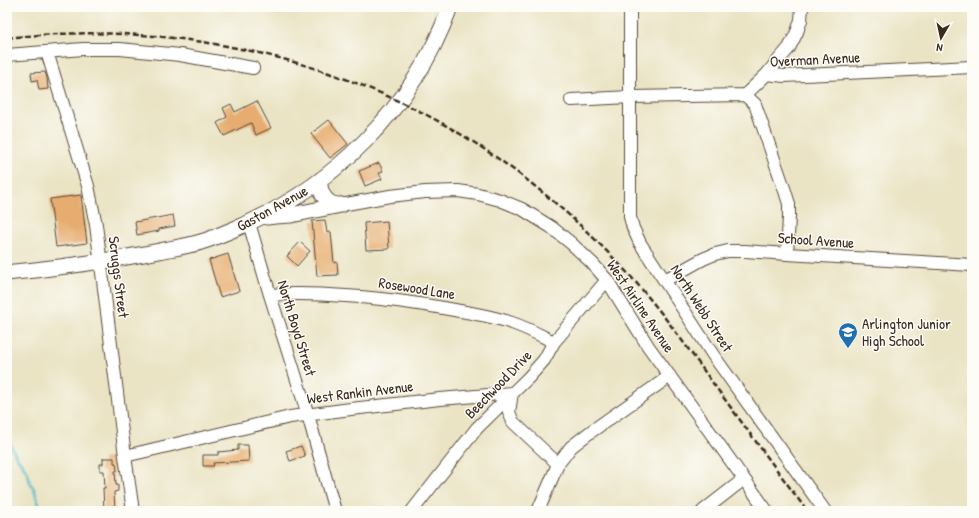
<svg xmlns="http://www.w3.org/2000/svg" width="979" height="518" font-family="'Patrick Hand',sans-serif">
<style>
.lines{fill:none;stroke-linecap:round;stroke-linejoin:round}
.stream{stroke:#4ebcc7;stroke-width:2.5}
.building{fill:#e7ad6f}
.minor-casing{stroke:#554637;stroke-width:14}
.major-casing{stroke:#554637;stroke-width:17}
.minor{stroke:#fff;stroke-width:12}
.major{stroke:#fff;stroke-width:15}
.rail{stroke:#3b2a1e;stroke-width:2.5;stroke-dasharray:6 3;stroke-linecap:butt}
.labels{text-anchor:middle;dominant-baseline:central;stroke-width:3;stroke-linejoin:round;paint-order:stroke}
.street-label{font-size:15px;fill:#3b2a1e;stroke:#fdfcf7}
.poi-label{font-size:15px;fill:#3b2a1e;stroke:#fdfcf7;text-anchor:start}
</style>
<rect width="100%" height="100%" fill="#fdfcf7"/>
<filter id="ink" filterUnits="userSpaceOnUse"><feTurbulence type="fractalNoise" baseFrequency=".025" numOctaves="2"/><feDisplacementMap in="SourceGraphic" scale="8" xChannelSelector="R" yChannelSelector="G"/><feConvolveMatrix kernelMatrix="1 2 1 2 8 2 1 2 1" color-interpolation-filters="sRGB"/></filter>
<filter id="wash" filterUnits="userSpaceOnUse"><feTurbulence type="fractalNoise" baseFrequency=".012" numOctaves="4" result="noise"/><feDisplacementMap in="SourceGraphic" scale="16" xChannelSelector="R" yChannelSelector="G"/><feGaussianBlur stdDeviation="0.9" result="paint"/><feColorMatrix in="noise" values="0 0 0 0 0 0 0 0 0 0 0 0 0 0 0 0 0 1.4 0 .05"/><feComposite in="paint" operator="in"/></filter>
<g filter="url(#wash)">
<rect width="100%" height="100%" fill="#eae4c5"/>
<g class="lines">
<path class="stream" d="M 7,438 L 16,456 L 28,473 L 30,483 L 34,489 L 41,511"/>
</g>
<g id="blocks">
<path class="building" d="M 45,72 L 47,78 L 48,89 L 39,90 L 37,80 L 32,81 L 31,73 Z
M 257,101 L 271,128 L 256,135 L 251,123 L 224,136 L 217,123 L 227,117 L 223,108 L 231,104 L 235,112 Z
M 329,120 L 348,144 L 330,158 L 311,134 Z
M 379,163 L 383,171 L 379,173 L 382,179 L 365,186 L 359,171 Z
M 81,195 L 87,243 L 56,247 L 50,199 Z
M 173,215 L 175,226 L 159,229 L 159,231 L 137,235 L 135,222 Z
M 325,220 L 327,233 L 331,232 L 334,263 L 337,262 L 338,275 L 317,276 L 312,221 Z
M 387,221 L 389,249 L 366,250 L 364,223 Z
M 300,242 L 310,251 L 297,266 L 287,256 Z
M 228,254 L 239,291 L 220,297 L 209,260 Z
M 238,445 L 248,445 L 249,461 L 213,463 L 214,466 L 203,466 L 203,455 L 218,455 L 218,452 L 238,450 Z
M 301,446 L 305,456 L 290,461 L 286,451 Z
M 103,458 L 114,458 L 114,463 L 116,463 L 117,471 L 115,471 L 116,485 L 118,485 L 118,491 L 114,492 L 115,511 L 104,511 L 103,488 L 105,488 L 104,471 L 100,471 L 100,464 L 103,464 Z"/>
</g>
</g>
<g filter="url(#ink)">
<use href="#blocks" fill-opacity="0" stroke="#554637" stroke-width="1"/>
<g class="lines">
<defs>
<path id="minor" d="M 630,7 L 630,217 L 633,228 L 640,243 L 713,355 L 825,511
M 47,52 L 88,186 L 96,225 L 125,456 L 133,511
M 7,55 L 83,49 L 120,49 L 180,55 L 253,68
M 767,74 L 775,64 L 789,48 L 797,32 L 801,20 L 802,7
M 745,95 L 755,104 L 785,191 L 789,204 L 789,217 L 787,254
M 571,100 L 630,97 L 745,95 L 767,74 L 784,76 L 972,67
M 341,205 L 390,196 L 425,192 L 458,191 L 478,194 L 500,200 L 522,209 L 551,227 L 572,244 L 592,263 L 607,280 L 648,346 L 767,511
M 249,223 L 270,295 L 308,415 L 335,511
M 665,280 L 703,259 L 715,254 L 728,251 L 745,251 L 787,254 L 972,265
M 270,295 C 295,293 320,294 346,296 C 381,298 415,303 449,309 C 470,313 492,316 512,323 C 527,328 540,335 554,342
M 125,456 L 290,417 L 351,409 L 440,399 L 512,393 L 509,412 L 513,422 L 558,464
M 412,511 L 477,428 L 529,377 L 544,360 L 554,342 L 607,280
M 538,511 L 558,464 L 571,447 L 589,433 L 670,376
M 703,511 L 744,479"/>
<path id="major" d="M 320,181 C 319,193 327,206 341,205
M 267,217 L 275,216 L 291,215 L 341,205
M 7,273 C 19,271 31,271 43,269 C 85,264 127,258 169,249 C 180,247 191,245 201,242 C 212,239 222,234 232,230 C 331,190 414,108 450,7"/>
</defs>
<use href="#minor" class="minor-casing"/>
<use href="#major" class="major-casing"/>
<use href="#minor" class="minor"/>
<use href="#major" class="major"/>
<path class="rail" d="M 7,38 C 147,22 291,47 417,110 C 493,148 563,204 621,266 C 654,301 682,340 710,379 C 742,423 775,467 807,511"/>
</g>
</g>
<defs>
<symbol id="school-pin" viewBox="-11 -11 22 30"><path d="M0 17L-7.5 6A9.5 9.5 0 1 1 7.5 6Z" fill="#1f6fb2" stroke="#fdfcf7"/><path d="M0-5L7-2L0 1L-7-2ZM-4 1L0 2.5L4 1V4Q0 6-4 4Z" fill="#fff"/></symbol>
</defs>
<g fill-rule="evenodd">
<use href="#school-pin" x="837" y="321" width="22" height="30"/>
</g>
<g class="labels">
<g class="street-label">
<text transform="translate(815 59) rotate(-3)">Overman Avenue</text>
<text transform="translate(272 208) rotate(-29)">Gaston Avenue</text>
<text transform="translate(816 240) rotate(4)">School Avenue</text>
<text transform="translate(119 277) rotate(83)">Scruggs Street</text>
<text transform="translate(417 288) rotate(9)">Rosewood Lane</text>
<text transform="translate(641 306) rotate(56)">West Airline Avenue</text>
<text transform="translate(702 308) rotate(57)">North Webb Street</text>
<text transform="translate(297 328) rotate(73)">North Boyd Street</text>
<text transform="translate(498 384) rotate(-46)">Beechwood Drive</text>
<text transform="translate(360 392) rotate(-7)">West Rankin Avenue</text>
</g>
<g class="poi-label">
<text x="862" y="323">Arlington Junior<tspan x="862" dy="17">High School</tspan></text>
</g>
</g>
<rect width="979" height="518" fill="none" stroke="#fdfcf7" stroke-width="24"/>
<g transform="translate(941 38) rotate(189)" stroke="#fdfcf7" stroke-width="3" paint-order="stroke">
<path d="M0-3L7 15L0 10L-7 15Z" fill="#3b2a1e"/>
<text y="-6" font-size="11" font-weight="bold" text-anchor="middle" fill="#3b2a1e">N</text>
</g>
</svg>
